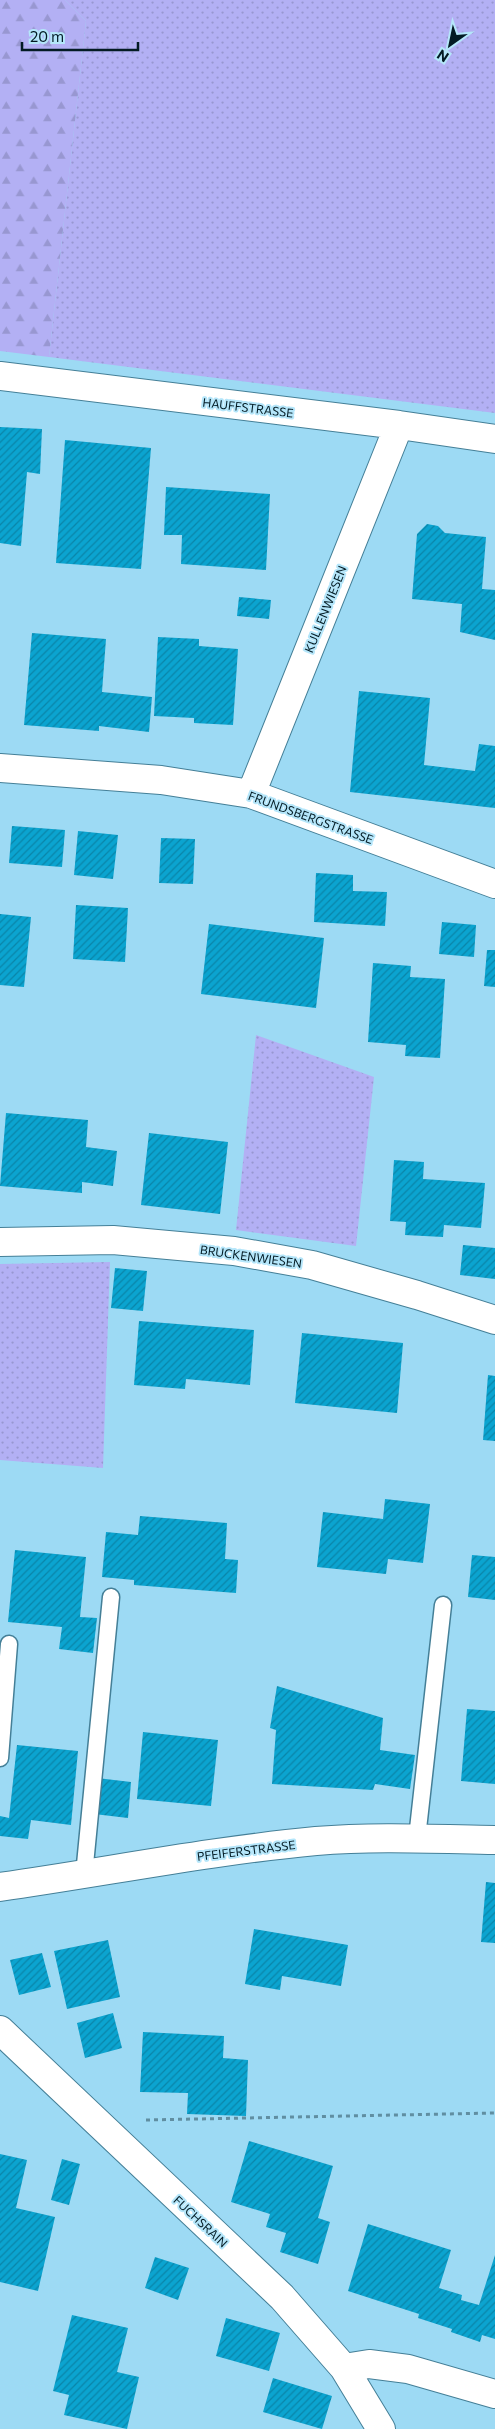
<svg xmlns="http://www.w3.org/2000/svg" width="495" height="2429" font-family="Commissioner,sans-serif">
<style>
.grass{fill:url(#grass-dots)}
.forest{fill:url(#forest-firs)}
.building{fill:url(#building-hatch)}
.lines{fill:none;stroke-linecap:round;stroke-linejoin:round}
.lane-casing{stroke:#447f97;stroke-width:19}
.street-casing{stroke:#447f97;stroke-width:30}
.path{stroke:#608ea1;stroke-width:3;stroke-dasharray:4 4;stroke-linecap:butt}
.lane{stroke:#fff;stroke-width:16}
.street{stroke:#fff;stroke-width:28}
.labels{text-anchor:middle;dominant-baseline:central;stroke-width:4;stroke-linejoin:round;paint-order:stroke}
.street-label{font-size:12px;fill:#031b24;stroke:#b5e6fa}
</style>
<defs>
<pattern id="grass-dots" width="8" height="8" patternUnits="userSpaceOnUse" patternTransform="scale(1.25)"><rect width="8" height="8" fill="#b3b0f4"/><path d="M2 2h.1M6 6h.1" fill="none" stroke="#9897d1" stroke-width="1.8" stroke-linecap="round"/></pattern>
<pattern id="forest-firs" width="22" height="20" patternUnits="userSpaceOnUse" patternTransform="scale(1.25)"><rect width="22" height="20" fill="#b3b0f4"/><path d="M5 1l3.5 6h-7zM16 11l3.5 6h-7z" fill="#9897d1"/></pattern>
<pattern id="building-hatch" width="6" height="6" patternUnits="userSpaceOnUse" patternTransform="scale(1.25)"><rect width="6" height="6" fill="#0ba4d0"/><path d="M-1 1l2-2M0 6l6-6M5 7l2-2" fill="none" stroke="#0985a9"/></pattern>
</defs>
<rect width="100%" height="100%" fill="#9ddaf4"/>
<path class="grass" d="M 65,0 L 495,0 L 495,413 L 49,357 L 86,21 Z
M 256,1035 L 374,1077 L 356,1246 L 236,1230 Z
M 110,1262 L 103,1468 L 0,1460 L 0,1264 Z"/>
<path class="forest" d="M 0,0 L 65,0 L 86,21 L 49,357 L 0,351 Z"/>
<path class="building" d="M 0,427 L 42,429 L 40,474 L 27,472 L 21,546 L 0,543 Z
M 65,440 L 151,448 L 141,569 L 56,563 Z
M 166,487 L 270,494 L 266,570 L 181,564 L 182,535 L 164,535 Z
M 427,524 L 438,526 L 445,533 L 486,537 L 482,589 L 495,590 L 495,640 L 460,632 L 462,604 L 412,599 L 417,534 Z
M 239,597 L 271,600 L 269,619 L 237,616 Z
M 32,633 L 106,639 L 102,692 L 152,697 L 149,732 L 99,726 L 99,731 L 24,725 Z
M 158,637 L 199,639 L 199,646 L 238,649 L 233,725 L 194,723 L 194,718 L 154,716 Z
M 359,691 L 430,698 L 424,765 L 475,771 L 479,744 L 495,746 L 495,808 L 350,792 Z
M 12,826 L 65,830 L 62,867 L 9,863 Z
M 78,831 L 118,835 L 113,879 L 74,875 Z
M 161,838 L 195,839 L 193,884 L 159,883 Z
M 316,873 L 353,875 L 353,891 L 387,892 L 385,926 L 314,922 Z
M 76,905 L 128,908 L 125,962 L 73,959 Z
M 0,914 L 31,917 L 24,987 L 0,985 Z
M 442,922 L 476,925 L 474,957 L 439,954 Z
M 209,924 L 324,938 L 316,1008 L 201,994 Z
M 487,950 L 495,950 L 495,987 L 484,986 Z
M 373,963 L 411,966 L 410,977 L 445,979 L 440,1058 L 405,1056 L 406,1045 L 368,1042 Z
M 6,1113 L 88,1120 L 86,1147 L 117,1151 L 113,1186 L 82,1182 L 82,1193 L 0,1186 Z
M 149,1133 L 228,1142 L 220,1214 L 141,1205 Z
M 394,1160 L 424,1162 L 423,1179 L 485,1183 L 481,1228 L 444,1225 L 443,1237 L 405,1235 L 406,1222 L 390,1221 Z
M 463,1245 L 495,1248 L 495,1279 L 460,1275 Z
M 115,1268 L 147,1271 L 143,1311 L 111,1308 Z
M 139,1321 L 254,1330 L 250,1385 L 186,1379 L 185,1389 L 134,1385 Z
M 302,1333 L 403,1343 L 397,1413 L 295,1403 Z
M 488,1375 L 495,1376 L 495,1441 L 483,1440 Z
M 385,1499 L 430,1504 L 423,1563 L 388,1559 L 386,1574 L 317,1567 L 323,1512 L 383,1519 Z
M 140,1516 L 227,1523 L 225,1559 L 238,1560 L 236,1593 L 134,1585 L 134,1580 L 102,1577 L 106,1532 L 138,1535 Z
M 15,1550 L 86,1557 L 80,1617 L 97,1618 L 93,1653 L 59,1649 L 62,1627 L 8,1622 Z
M 472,1555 L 495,1557 L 495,1600 L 468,1597 Z
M 277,1686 L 383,1718 L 380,1750 L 415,1755 L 410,1789 L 375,1784 L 373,1790 L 272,1784 L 276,1730 L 270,1728 Z
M 467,1709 L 495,1711 L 495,1784 L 461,1781 Z
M 143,1732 L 218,1740 L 211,1806 L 137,1799 Z
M 17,1745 L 78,1751 L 71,1825 L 31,1820 L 28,1839 L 0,1836 L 0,1816 L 9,1818 Z
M 97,1778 L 131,1782 L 128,1818 L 94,1814 Z
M 486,1882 L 495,1883 L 495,1943 L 481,1942 Z
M 254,1929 L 348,1945 L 341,1986 L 282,1976 L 280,1990 L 245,1984 Z
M 108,1940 L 120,1997 L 67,2009 L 54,1951 Z
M 42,1953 L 51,1987 L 19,1995 L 10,1960 Z
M 113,2013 L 122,2048 L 85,2058 L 77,2023 Z
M 143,2032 L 224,2036 L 223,2058 L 248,2060 L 246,2116 L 187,2114 L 188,2093 L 140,2092 Z
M 249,2141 L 333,2166 L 318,2218 L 330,2222 L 318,2264 L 280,2252 L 286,2233 L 266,2227 L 270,2214 L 231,2202 Z
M 0,2154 L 27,2160 L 16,2208 L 55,2217 L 38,2291 L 0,2282 Z
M 62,2159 L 80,2164 L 69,2205 L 51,2200 Z
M 368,2224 L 451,2250 L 439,2288 L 462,2295 L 461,2300 L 479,2305 L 495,2255 L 495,2339 L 482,2335 L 480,2342 L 451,2332 L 452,2329 L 418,2318 L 419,2314 L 348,2291 Z
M 155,2257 L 189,2268 L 178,2300 L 145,2288 Z
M 72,2315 L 128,2328 L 117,2372 L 139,2377 L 127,2429 L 64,2415 L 69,2395 L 53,2391 Z
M 226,2318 L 280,2333 L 269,2371 L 216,2356 Z
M 273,2378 L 332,2396 L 322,2429 L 263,2412 Z"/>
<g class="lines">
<defs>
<path id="lane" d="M 0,1758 L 9,1644
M 417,1838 L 443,1605
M 84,1875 L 111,1597"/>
<path id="street" d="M 0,376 L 399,425 L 495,439
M 0,768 L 161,780 L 251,794 L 495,884
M 251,794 L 399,425
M 0,1242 L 113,1240 L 234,1251 L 312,1265 L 417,1295 L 495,1320
M 0,1887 C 105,1872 210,1851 316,1841 C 375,1836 436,1839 495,1840
M 0,2030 L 282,2297 L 344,2368 L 381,2429
M 344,2368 L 369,2364 L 408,2369 L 495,2394"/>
</defs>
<use href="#lane" class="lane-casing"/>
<use href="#street" class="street-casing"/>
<path class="path" d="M 146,2120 L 495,2113"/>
<use href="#lane" class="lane"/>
<use href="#street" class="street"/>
</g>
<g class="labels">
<g class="street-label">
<text transform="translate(248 407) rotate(7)">HAUFFSTRASSE</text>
<text transform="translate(325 609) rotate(-68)">KULLENWIESEN</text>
<text transform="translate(311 817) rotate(20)">FRUNDSBERGSTRASSE</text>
<text transform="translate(251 1256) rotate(8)">BRUCKENWIESEN</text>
<text transform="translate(246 1850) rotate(-7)">PFEIFERSTRASSE</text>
<text transform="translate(201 2221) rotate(43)">FUCHSRAIN</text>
</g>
</g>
<g transform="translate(450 45) rotate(213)" stroke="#b5e6fa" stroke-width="4" paint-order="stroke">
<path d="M0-4L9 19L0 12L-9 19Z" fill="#031b24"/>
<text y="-8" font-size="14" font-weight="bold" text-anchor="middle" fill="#031b24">N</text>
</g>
<path d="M22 42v8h116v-8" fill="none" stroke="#031b24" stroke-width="2.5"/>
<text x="30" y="42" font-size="15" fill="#031b24" stroke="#b5e6fa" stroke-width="4" paint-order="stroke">20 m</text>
</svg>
